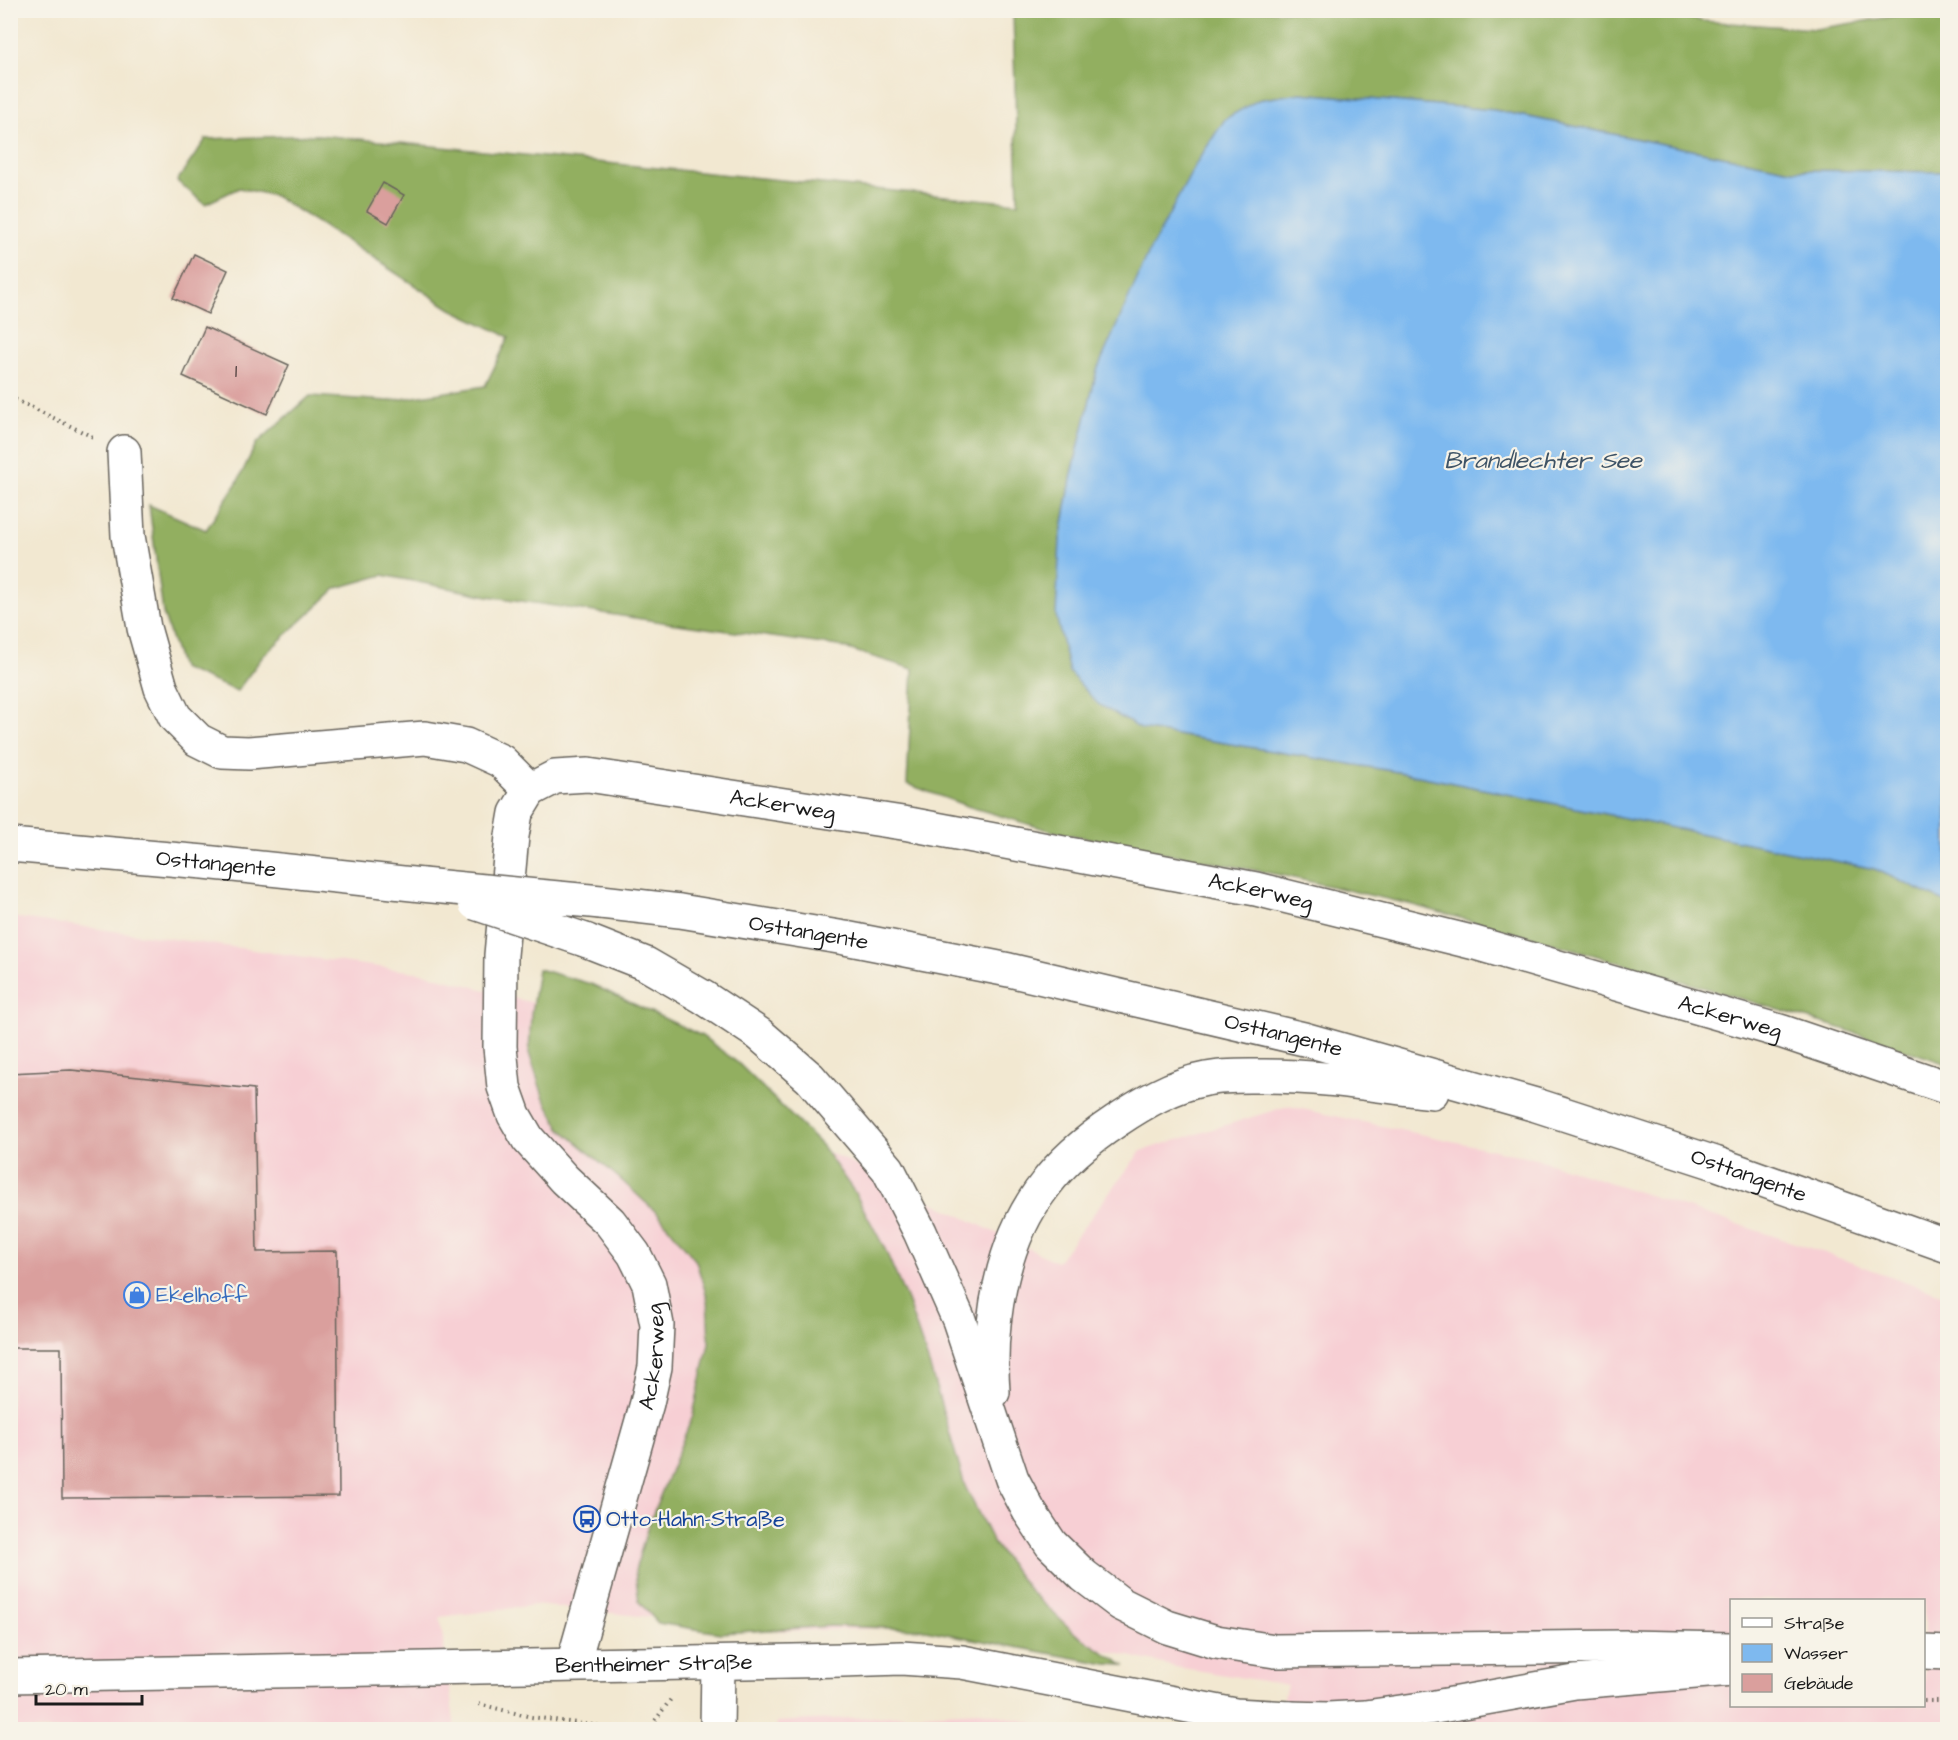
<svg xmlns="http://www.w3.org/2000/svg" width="1958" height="1740" font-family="'Architects Daughter',sans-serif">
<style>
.built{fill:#f7cfd4;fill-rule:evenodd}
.forest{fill:#92af61;stroke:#57663e;stroke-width:1.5}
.water{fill:#7eb9ef;stroke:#4d6a86;stroke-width:1.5}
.building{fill:#da9f9d}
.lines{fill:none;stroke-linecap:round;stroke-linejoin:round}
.minor-casing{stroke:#67635b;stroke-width:36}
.major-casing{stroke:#67635b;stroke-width:36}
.path{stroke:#67635b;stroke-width:4;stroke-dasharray:1.5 4.5;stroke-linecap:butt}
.minor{stroke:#fff;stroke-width:33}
.major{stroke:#fff;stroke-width:33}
.major-bridge-casing{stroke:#67635b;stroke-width:36;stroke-linecap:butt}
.major-bridge{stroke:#fff;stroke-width:33}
.labels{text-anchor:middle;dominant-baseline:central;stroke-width:4.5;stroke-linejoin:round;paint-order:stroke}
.number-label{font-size:20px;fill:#4c3d3c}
.street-label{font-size:22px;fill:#1c1c1c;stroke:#f7f3e8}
.shop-label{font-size:22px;fill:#366cbe;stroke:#f7f3e8;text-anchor:start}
.transit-label{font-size:22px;fill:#164399;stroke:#f7f3e8;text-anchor:start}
.water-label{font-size:24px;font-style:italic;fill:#3e5366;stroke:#f7f3e8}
</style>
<rect width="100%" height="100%" fill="#f7f3e8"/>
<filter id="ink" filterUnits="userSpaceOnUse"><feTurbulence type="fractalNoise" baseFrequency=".0167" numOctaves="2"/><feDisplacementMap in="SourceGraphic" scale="12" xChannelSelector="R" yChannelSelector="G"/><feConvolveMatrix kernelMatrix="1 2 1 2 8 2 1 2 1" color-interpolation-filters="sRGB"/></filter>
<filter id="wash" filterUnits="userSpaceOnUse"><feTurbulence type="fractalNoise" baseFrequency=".008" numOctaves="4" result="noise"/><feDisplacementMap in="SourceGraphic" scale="24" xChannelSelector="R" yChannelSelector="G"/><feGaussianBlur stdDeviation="1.35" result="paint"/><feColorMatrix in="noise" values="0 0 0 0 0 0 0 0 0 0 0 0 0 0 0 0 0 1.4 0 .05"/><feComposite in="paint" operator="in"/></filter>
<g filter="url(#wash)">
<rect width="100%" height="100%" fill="#f2e8d1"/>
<path class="built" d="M 11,917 L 423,973 L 555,1009 L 651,1067 L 1057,1262 L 1141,1151 L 1288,1106 L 1541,1160 L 1810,1248 L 1947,1296 L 1947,1729 L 1273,1729 L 1288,1685 L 1176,1667 L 1001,1626 L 781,1631 L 536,1605 L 440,1617 L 455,1729 L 11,1730 ZM 1732,1600 L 1924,1600 L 1924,1706 L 1732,1706 Z
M 980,1711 L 1061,1729 L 776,1729 L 777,1722 Z"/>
<path class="forest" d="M 1658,10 L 1702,21 L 1816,29 L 1926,11 L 1947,11 L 1947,172 L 1791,170 L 1494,110 L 1300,93 L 1258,100 L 1097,370 L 1072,474 L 1060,540 L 1142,729 L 1404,773 L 1875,869 L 1947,903 L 1947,1064 L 1843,1029 L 1584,952 L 1409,904 L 1285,876 L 1055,832 L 967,806 L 907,784 L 913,669 L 838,646 L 662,622 L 488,596 L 383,575 L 337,588 L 263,656 L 237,691 L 181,668 L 163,613 L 149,505 L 206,530 L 238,481 L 256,444 L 310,396 L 389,401 L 485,386 L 509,337 L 451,309 L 342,238 L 275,196 L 239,188 L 205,204 L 177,181 L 206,139 L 318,135 L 1018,203 L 1013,11 Z
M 538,969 L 591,984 L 702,1036 L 738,1063 L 822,1146 L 855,1193 L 885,1249 L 908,1303 L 930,1367 L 965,1486 L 994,1544 L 1031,1592 L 1077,1635 L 1124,1665 L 1106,1664 L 920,1629 L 832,1626 L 720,1633 L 658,1623 L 639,1602 L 635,1571 L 648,1526 L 693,1415 L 709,1343 L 707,1297 L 696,1261 L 658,1214 L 619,1178 L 560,1128 L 543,1096 L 529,1053 L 531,1015 Z"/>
<path class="water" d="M 1300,93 L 1494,110 L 1791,170 L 1947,172 L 1947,903 L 1875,869 L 1404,773 L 1141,729 L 1098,704 L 1069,672 L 1056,615 L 1060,540 L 1072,474 L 1097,370 L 1150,250 L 1197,162 L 1225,119 L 1258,100 Z"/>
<g id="blocks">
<path class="building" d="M 383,183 L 404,195 L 388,223 L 367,211 Z
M 194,254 L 228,270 L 208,314 L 173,298 Z
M 205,327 L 289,365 L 267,414 L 183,376 Z
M 71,1070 L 254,1089 L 257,1252 L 337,1251 L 339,1496 L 62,1498 L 61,1348 L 10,1348 L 10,1073 Z"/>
</g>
</g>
<g filter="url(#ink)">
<use href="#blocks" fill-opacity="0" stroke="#67635b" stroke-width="1.5"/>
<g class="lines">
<defs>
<g id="minor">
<path d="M 124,452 L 128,536 L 144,628 L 161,688 L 175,717 L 198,740 L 222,752 L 249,753 L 425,738 L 466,745 L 501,761 L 530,790"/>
<path id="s1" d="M 573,1664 L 647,1403 L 655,1367 L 657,1325 L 649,1284 L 634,1254 L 610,1222 L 564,1179 L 528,1139 L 514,1115 L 504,1087 L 500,1047 L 501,955 L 512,836 L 516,813 L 530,790 L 555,777 L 588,775 L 909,824 L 1256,889 L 1475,943 L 1783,1032 L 1948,1088"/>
<path id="s2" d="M 10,1676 L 843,1660 L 901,1658 L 962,1662 L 1235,1715 L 1290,1718 L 1290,1730"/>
<path d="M 717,1730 L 718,1663"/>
</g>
<g id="major">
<path id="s3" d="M 10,845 L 204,862 L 422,885"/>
<path id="s4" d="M 601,902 L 680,911 L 845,938 L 1009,970 L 1304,1039 L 1536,1105 L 1715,1163 L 1948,1246"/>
<path d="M 585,940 L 646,964 L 703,997 L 759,1034 L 810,1078 L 888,1169 L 920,1232 L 959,1320 L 1012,1479 L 1029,1511 L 1051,1544 L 1084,1576 L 1121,1604 L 1167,1627 L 1216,1642 L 1275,1651 L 1625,1647 L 1732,1649"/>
<path d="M 993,1392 C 988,1322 1001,1241 1045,1185 C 1064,1159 1089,1139 1116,1121 C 1143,1103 1173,1085 1206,1079 C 1225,1075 1245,1076 1265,1076 C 1321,1076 1376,1085 1432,1092"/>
<path d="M 1924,1652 L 1948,1653"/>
<path d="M 1290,1718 L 1328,1719 L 1366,1717 L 1435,1707 L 1575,1682 L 1732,1669"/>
</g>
</defs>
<use href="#minor" class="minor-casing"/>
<use href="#major" class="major-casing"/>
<path class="path" d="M 10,397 L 93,437
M 1924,1701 L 1948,1701
M 479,1704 L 531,1717 L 600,1726 L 604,1730
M 648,1730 L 671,1699"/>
<use href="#minor" class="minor"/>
<use href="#major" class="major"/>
<defs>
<path id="major-bridge" d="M 422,885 L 601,902
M 475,903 L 585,940"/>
</defs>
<use href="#major-bridge" class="major-bridge-casing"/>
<use href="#major-bridge" class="major-bridge"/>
</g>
</g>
<defs>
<symbol id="shop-ring" viewBox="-11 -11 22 22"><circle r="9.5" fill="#f7f3e8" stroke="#3f7fe0" stroke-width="1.5"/><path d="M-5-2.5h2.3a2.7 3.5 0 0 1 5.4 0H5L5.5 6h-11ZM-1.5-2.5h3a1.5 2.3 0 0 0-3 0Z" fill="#3f7fe0"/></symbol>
<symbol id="bus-ring" viewBox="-11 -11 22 22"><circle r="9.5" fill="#f7f3e8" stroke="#1a4fb4" stroke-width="1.5"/><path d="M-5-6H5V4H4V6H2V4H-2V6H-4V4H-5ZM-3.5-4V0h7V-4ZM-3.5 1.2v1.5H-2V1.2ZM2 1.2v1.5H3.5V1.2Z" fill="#1a4fb4"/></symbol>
</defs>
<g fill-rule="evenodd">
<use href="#shop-ring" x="122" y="1280" width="30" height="30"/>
<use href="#bus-ring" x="572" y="1504" width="30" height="30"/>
</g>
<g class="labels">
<g class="number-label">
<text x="236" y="371">1</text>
</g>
<g class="street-label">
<text stroke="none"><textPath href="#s1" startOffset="1200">Ackerweg</textPath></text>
<text stroke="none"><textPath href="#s3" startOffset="207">Osttangente</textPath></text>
<text stroke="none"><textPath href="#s1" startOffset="1686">Ackerweg</textPath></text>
<text stroke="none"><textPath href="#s4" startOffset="210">Osttangente</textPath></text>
<text stroke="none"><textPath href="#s1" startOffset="2172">Ackerweg</textPath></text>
<text stroke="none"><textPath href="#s4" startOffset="696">Osttangente</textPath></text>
<text stroke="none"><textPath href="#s4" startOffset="1182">Osttangente</textPath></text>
<text stroke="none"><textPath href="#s1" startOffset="318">Ackerweg</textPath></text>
<text stroke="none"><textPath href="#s2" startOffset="644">Bentheimer Straße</textPath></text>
</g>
<g class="shop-label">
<text x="156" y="1295">Ekelhoff</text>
</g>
<g class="transit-label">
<text x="606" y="1519">Otto-Hahn-Straße</text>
</g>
<g class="water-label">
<text x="1543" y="461">Brandlechter See</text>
</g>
</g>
<rect width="1958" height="1740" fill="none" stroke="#f7f3e8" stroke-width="36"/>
<rect x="1730" y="1599" width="195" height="108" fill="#f7f3e8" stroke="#9f9d96" stroke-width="1.5"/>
<rect x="1742" y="1618" width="30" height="9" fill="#ffffff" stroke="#9f9d96" stroke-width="1.5"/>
<text x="1784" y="1629" font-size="18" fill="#1c1c1c">Straße</text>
<rect x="1742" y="1644" width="30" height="18" fill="#7eb9ef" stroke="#9f9d96" stroke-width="1.5"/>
<text x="1784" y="1659" font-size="18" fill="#1c1c1c">Wasser</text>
<rect x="1742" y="1674" width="30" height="18" fill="#da9f9d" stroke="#9f9d96" stroke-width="1.5"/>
<text x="1784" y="1689" font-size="18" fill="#1c1c1c">Gebäude</text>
<path d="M36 1695v9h106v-9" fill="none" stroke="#1c1c1c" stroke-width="3"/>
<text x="45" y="1695" font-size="18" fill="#1c1c1c" stroke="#f7f3e8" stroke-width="4.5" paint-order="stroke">20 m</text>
</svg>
